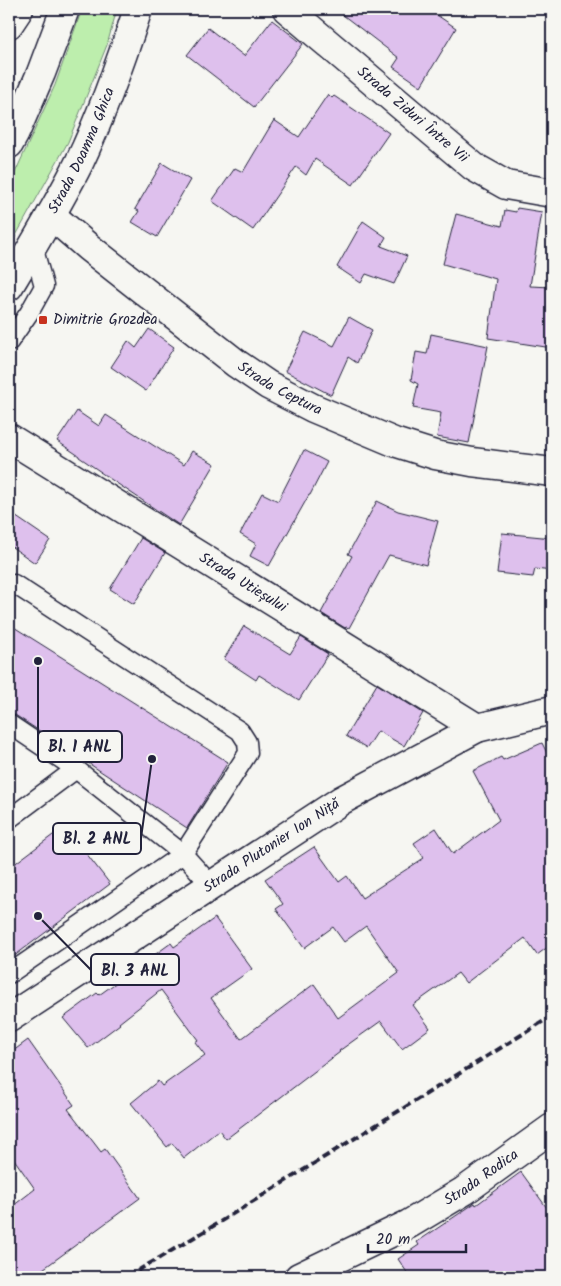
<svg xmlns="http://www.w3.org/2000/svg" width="561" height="1286" font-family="Kalam,sans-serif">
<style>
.green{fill:#bdeead;stroke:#708874}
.building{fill:#dec0ed;stroke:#22223b}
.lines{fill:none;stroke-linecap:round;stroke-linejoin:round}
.lane-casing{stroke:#22223b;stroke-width:21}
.street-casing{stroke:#22223b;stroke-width:31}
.secondary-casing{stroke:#22223b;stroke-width:31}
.lane{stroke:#f6f6f2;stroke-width:18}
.street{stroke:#f6f6f2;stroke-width:28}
.secondary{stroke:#f6f6f2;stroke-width:28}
.rail{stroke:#22223b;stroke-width:4;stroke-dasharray:8 4;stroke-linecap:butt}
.poi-dot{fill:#c8321e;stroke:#f6f6f2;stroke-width:2}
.labels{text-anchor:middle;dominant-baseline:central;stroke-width:4.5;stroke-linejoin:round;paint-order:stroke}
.street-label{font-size:15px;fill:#22223b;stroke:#f6f6f2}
.poi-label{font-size:15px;fill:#22223b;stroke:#f6f6f2;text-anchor:start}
.leader{fill:none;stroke:#22223b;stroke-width:2}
.callout-dot{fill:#22223b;stroke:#f6f6f2;stroke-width:2}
.callout{fill:#f6f6f2;stroke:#22223b;stroke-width:2}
.callout-label{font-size:16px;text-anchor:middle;font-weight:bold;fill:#22223b}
</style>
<rect width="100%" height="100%" fill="#f6f6f2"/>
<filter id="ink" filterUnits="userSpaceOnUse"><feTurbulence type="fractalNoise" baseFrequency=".02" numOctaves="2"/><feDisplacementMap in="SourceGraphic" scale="10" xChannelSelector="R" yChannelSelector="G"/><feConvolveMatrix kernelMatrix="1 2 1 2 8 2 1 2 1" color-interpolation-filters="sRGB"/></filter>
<g filter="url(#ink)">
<path class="green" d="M 82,9 L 117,9 L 107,45 L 68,142 L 9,248 L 9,186 L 55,85 Z"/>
<path class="building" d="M 335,9 L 428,9 L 456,28 L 421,86 L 393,67 L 399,58 Z
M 272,20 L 303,44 L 254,107 L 187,55 L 208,28 L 244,56 Z
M 328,94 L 332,98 L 334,96 L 389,133 L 353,185 L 315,159 L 306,175 L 296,167 L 253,230 L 212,201 L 235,168 L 243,172 L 274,120 L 299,137 Z
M 162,163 L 190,180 L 157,237 L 132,222 L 139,211 L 135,209 Z
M 517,208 L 542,212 L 530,286 L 552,287 L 552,348 L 488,338 L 496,279 L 443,264 L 456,214 L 502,226 L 505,210 L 516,212 Z
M 363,221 L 386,237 L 381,246 L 407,256 L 394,284 L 366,274 L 361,283 L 337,267 Z
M 349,317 L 372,330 L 357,363 L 348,357 L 331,395 L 285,371 L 305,332 L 334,346 Z
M 149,329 L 174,347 L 146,391 L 111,367 L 128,341 L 136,348 Z
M 431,334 L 488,346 L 469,443 L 437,437 L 441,413 L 413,408 L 418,384 L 411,380 L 416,352 L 427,354 Z
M 77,411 L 99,426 L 106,415 L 184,465 L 192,451 L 215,464 L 179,525 L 100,472 L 101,472 L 79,457 L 79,456 L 57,441 Z
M 304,450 L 327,462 L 310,495 L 309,495 L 269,566 L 250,556 L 256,544 L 240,534 L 262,493 L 278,501 Z
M 377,501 L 398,511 L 438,521 L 426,565 L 389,555 L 349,628 L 346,627 L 345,628 L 321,613 L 352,556 L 348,554 Z
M 9,512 L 50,540 L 35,563 L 9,545 Z
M 502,533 L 552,538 L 552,571 L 535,569 L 533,577 L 497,573 Z
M 141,538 L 165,553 L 134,604 L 110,589 Z
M 9,624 L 228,762 L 187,828 L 15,715 L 9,714 Z
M 244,626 L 290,654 L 301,637 L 328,654 L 299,700 L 259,675 L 256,680 L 224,659 Z
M 377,684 L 423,713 L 404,746 L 378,731 L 367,748 L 346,736 Z
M 542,743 L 552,763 L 552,944 L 537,955 L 525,938 L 466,983 L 458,973 L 413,1005 L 430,1028 L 402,1049 L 381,1021 L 339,1051 L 340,1052 L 226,1139 L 219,1130 L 184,1158 L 172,1143 L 167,1147 L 131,1103 L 158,1081 L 162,1086 L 205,1055 L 195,1042 L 198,1040 L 161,990 L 119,1023 L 120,1024 L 88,1048 L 63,1018 L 97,993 L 99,995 L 171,943 L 174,947 L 215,918 L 252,969 L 211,998 L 241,1039 L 314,984 L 338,1018 L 399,973 L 366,926 L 344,942 L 333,927 L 304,948 L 276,909 L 283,904 L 265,879 L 314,847 L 339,882 L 347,876 L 362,898 L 424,858 L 414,843 L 436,828 L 453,854 L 499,820 L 473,771 L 501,757 L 503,760 Z
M 65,826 L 110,884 L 9,960 L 9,868 Z
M 28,1040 L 74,1105 L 68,1109 L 101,1152 L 105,1149 L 140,1198 L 32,1277 L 9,1277 L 9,1209 L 35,1189 L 9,1152 L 9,1054 Z
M 521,1172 L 552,1215 L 552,1277 L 410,1277 L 398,1259 L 419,1245 L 417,1242 L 475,1203 L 476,1205 Z"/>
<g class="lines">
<defs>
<path id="lane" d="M 9,342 L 29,313 L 44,286 L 33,246
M 9,724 L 76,769 L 183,854 L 211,885
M 9,819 L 76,769
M 9,974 L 183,854 L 248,753 L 247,742 L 240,731 L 14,584"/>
<g id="street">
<path id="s1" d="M 287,9 L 474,167 L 506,185 L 552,193"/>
<path d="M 9,24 L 19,9"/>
<path id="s2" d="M 51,215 L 88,247 L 237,364 L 268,385 L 313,408 L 394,442 L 435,455 L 472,462 L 552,472"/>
<path id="s3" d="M 9,438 L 477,728"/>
<path id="s4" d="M 9,1018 L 342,800 L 477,728 L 552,710"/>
<path id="s5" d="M 299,1277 L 409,1224 L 464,1191 L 552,1128"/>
</g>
<g id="secondary">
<path d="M 9,144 L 15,133 L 41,73 L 65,9"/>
<path id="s6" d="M 9,286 C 33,246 58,205 79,163 C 103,113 121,61 138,9"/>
</g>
</defs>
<use href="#lane" class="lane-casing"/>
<use href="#street" class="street-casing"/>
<use href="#secondary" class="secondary-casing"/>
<use href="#lane" class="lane"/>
<use href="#street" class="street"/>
<use href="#secondary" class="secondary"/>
<path class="rail" d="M 127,1277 L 210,1228 L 552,1016"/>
</g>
</g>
<rect class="poi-dot" x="38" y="315" width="10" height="10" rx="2.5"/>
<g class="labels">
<g class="street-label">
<text stroke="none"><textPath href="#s1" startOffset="164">Strada Ziduri Între Vii</textPath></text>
<text stroke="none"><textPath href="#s6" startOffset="154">Strada Doamna Ghica</textPath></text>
<text stroke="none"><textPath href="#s2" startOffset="288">Strada Ceptura</textPath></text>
<text stroke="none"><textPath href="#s3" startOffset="275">Strada Utieșului</textPath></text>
<text stroke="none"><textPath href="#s4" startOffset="314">Strada Plutonier Ion Niță</textPath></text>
<text stroke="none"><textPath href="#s5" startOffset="208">Strada Rodica</textPath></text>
</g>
<g class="poi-label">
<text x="53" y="320">Dimitrie Grozdea</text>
</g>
</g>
<path class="leader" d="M38 661L38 747M152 759L141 838M38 916L91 970"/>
<g class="callout-dot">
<circle cx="38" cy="661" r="5"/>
<circle cx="152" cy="759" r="5"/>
<circle cx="38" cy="916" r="5"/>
</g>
<g class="callout">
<rect x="38" y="731" width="84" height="31" rx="5"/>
<rect x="53" y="823" width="88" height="31" rx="5"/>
<rect x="91" y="954" width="88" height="31" rx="5"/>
</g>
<g class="callout-label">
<text x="80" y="752">Bl. 1 ANL</text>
<text x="97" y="844">Bl. 2 ANL</text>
<text x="135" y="976">Bl. 3 ANL</text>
</g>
<rect width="561" height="1286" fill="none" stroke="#f6f6f2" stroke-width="30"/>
<rect x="15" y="15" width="531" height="1256" fill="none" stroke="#22223b" stroke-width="2" filter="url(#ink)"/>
<path d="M368 1244v8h98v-8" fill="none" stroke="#22223b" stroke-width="2.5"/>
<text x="376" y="1244" font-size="15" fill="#22223b" stroke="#f6f6f2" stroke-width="4" paint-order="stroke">20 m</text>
</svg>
